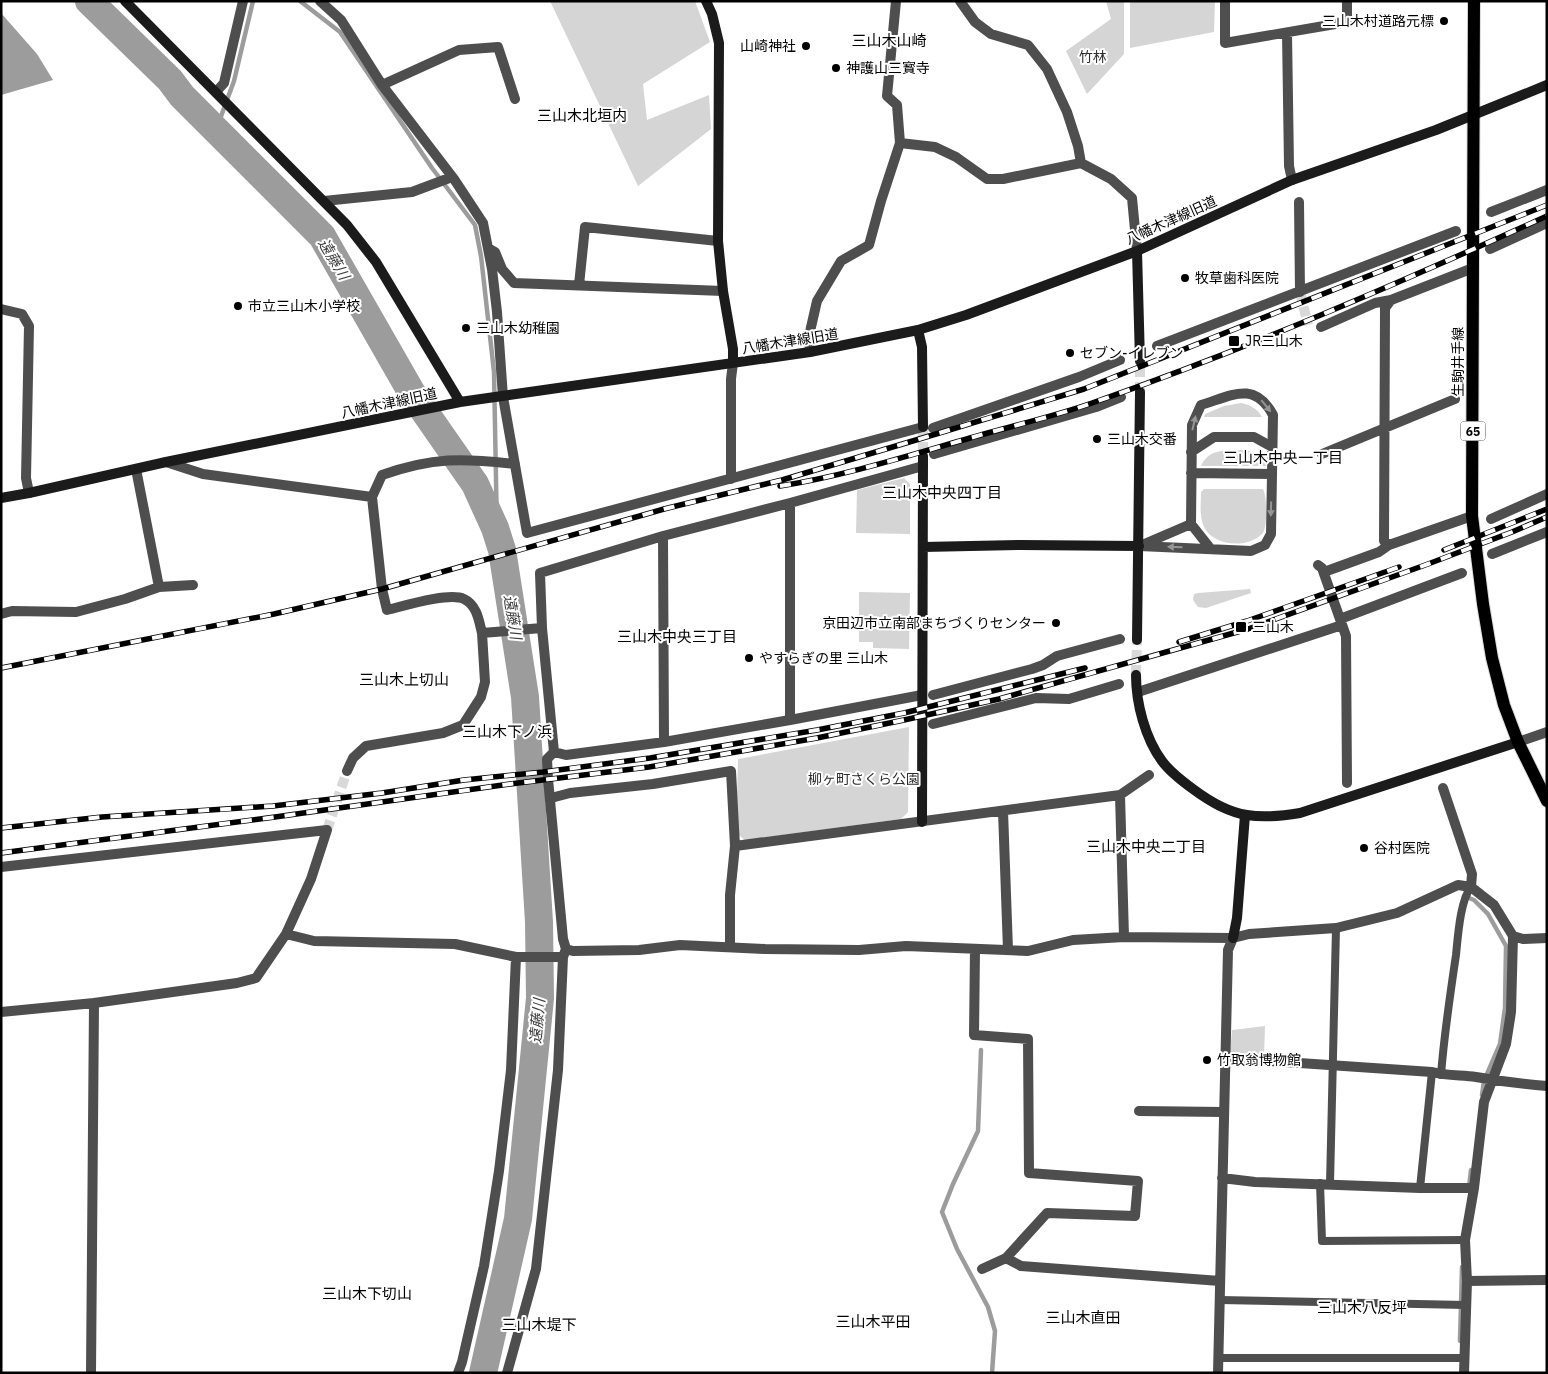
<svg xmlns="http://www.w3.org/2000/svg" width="1548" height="1374" font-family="'IBM Plex Sans','Noto Sans JP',sans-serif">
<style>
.green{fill:#d5d5d5}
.water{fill:#9c9c9c}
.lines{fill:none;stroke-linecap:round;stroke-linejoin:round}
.stream{stroke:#9c9c9c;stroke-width:4.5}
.river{stroke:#9c9c9c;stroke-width:28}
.street-tunnel{stroke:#d9d9d9;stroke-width:10;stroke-dasharray:10 5;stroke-linecap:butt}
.secondary-tunnel{stroke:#d9d9d9;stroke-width:10;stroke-dasharray:10 5;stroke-linecap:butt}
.primary-casing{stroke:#dbdbdb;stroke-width:14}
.lane{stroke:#4e4e4e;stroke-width:8}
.street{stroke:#4e4e4e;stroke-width:10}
.secondary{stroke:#1b1b1b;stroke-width:10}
.primary{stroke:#000;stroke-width:12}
.rail-casing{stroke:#000;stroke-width:5.5}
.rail{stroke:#fff;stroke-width:4;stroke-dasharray:11;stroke-linecap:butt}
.oneway{fill:#959595}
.poi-dot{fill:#000;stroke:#fff;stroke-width:2}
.labels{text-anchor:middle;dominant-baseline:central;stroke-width:4;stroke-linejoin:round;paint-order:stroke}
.shield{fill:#fff;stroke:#4c4c4c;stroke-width:1}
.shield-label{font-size:12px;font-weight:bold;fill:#000}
.poi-label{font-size:14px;fill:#000;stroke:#fff;text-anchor:start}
.park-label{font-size:14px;fill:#2c2c2c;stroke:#fff}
.street-label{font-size:14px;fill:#000;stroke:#fff}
.neighbourhood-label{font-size:15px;fill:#000;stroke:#fff}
.water-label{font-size:15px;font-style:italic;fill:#3d3d3d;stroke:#fff}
</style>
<rect width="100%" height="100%" fill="#fff"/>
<path class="green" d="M 550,1 L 695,1 L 710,42 L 643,84 L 647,120 L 709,95 L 711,129 L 638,186 Z
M 1106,1 L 1124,1 L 1124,54 L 1087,94 L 1066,51 L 1111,19 Z
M 1130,1 L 1215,1 L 1214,32 L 1130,48 Z
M 1241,403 C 1250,405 1257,408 1262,417 L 1204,417 L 1205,414 L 1224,406 Z
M 1242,450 C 1253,452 1264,453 1266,466 L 1201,466 C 1209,448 1225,451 1242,450 Z
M 904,478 L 910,484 L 910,534 L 856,533 L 857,490 Z
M 1204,489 L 1263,489 C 1267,496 1268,528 1262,534 C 1247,549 1213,546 1204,527 C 1199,516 1201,503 1201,492 Z
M 1250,589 L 1251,593 L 1206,608 L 1198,607 L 1193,600 L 1194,594 L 1198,593 Z
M 859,592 L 910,593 L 909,649 L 873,648 L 873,642 L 859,642 Z
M 909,727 L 908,812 L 901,819 L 745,840 L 736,833 L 738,759 Z
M 1265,1026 L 1264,1056 L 1230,1054 L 1232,1030 Z"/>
<path class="water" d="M 1,13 L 37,54 L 53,80 L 1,95 Z"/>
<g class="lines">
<path class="stream" d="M 300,1 L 340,32 L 432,168 L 475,225 L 481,256 L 494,372 L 497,532
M 216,130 L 234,81 L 253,1
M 1464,896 L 1474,900 L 1488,914 L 1506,946 L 1505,1008 L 1500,1044 L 1484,1081 L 1482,1095
M 981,1050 L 978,1131 L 953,1184 L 942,1212 L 957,1249 L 988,1307 L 995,1331 L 992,1373
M 1469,1187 L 1471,1170
M 1460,1341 L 1462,1267"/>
<path class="river" d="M 89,1 L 170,80 L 182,96 L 322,236 L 413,395 L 475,484 L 495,528 L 502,550 L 525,697 L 539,922 L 540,998 L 518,1219 L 483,1373"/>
<path class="street-tunnel" d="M 1300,292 L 1308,325
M 327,830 L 347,771"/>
<path class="secondary-tunnel" d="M 1140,392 L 1140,361
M 923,427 L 923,456
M 1136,675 L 1137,640"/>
<defs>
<path id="primary" d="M 1474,1 L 1472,516 L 1483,604 L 1492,658 L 1504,705 L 1518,742 L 1547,801"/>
</defs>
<use href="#primary" class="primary-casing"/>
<path class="lane" d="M 1441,1075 C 1444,1035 1450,995 1456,955 C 1458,936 1460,901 1471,887
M 1320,1183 L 1322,1241 L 1465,1240
M 1330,1184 L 1336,928
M 1420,1188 L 1432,1072
M 1220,1300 L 1466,1305
M 1218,1358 L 1464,1358"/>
<path class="street" d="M 320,1 L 341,20 L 382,85 L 454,179 L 483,223 L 492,269 L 497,312 L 503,397 L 527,533 L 923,427
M 960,1 L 975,22 L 991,34 L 1028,45 L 1047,69 L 1067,112 L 1078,146 L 1081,163
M 1225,1 L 1225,43 L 1347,22 L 1347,1
M 1287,33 L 1289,166 L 1292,180
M 382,85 L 459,50 L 498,47 L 515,99
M 216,92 L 224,83 L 243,1
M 900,143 L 935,147 L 956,157 L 987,179 L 1003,179 L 1081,163 L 1111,179 L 1132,198 L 1137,251
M 324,201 L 412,192 L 452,177
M 1299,202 L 1300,292
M 1491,212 L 1547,190
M 488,248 L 495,252 L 502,269 L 514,283 L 723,291
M 1490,249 L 1547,223
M 579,285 L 585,227 L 718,241
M 1,309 L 22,314 L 29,326 L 26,478 L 29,493
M 1321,327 L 1375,303 L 1391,300
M 1157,346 L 1456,231
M 810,352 L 809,336 L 817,301 L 841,261 L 869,245 L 881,201 L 900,143 L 897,105 L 887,96 L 896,1
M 933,428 L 1079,377 L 1120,360
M 1191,452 L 1214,437 L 1254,437 L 1272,447
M 934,454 L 1096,407 L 1121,397
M 1322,454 L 1455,399
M 166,462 L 203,474 L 372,497
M 136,469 L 159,587
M 1191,473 L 1272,474
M 731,479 L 731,379 L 733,363
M 1472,516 L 1389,545 L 1384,541 L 1385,308 L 1391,300 L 1473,268
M 1491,519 L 1547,494
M 663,536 L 664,742
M 1142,545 L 1191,524
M 1139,546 L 1251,551 L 1265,545 L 1271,534 L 1273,415 C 1254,380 1231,396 1201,405 L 1192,425 L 1191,524 L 1210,548
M 1492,554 L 1547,532
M 1318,565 L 1322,568 L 1346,636 L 1347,783
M 1324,572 L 1379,552 L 1389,545
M 1,614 L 12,611 L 76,612 L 125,599 L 159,587 L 193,585
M 1340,619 L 1462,573
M 482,633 C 479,621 477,605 464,599 C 449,592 404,606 387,610 L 382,589 L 372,497 L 382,475 C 433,457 462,458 515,464
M 1138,692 L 1342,625
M 933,695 L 1032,669 L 1043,665 L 1057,656 L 1120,639
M 790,720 L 922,695
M 933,724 L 1036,698 L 1069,699 L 1119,684
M 1518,742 L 1547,732
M 554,752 L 566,755 L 664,742 L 790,720 L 790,503 L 923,466
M 347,771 L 353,758 L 366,746 L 443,733 L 463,725 L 481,697 L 485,682 L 482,633 L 542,628
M 1443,788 L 1472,874 L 1471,887
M 1120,795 L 1124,937 L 1233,938 L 1249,934 L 1336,928 L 1397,913 L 1458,885 L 1471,887 L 1494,905 L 1513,936 L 1523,939 L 1547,938
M 551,798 L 570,793 L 653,784 L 731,771 L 735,846
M 1003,811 L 1008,950
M 1,867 L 327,830 L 311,879 L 286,934 L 256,978 L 237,983 L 94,1003 L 91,1373
M 286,934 L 314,941 L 455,944 L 516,957 L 563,957
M 730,947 L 730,895 L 735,846 L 1120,795 L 1149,775
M 566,949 L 573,951 L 639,950 L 680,945 L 765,949 L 859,950 L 906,946 L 1028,951 L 1073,940 L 1124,937
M 975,950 L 974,1035 L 1028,1039 L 1029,1173 L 1138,1181 L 1135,1216 L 1047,1213 L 1006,1258 L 982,1269
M 1,1012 L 94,1003
M 1225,1058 L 1432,1072 C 1447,1076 1461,1075 1476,1077 C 1499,1081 1523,1084 1547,1086
M 1139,1111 L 1223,1112
M 1222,1178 L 1255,1182 L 1420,1188 L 1474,1188
M 1006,1258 L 1021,1266 L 1220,1281
M 1467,1281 L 1547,1280
M 458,1373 L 462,1362 L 484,1266 L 499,1171 L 511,1070 L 516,957
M 507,1373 L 536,1269 L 558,1070 L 563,957 L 566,949 L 563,939 L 548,779 L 547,759 L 554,752 L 542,628 L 540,573 L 663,536 L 790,503
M 1218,1373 L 1228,950 L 1233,938
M 1464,1373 L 1467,1281 L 1465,1240 L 1474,1188 L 1484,1102 L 1506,1044 L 1511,1012 L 1513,936"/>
<path class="secondary" d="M 125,1 L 347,225 L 376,262 L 460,402
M 706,1 L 712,14 L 719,43 L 718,241 L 723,291 L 733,349 L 733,363
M 1137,251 L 1140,361
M 918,330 L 922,347 L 923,427
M 1,498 L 29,493 L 166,462 L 460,402 L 810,352 L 918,330 L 966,315 L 1137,251 L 1292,180 L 1436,130 L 1547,85
M 923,547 L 1020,545 L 1139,546
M 1137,640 L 1140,392
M 1136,675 C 1136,703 1145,738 1162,761 C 1170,772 1182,781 1193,789 C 1209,801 1227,812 1247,815 C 1265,818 1282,816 1300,813 L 1518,742
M 922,822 L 923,456
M 1233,938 L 1237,918 L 1245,815"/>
<use href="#primary" class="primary"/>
<defs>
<path id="rail" d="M 780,486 C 844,476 907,456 970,438 C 1011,426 1052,417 1092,403 C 1247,349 1397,284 1547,216
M 1444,550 L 1547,509
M 1179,642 L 1247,621 L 1399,567
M 1,668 L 274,614 L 382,589 L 664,509 L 782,480 L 936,434 L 1084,389 L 1547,205
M 1,828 L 102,817 L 273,806 L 382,793 L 464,780 L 543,772 L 650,758 L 817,730 L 904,713 L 1085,668
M 1,853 L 275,817 L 510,784 L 649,767 L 817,738 L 904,720 L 999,699 L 1248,629 L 1428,564 L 1512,532 L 1547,517"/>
</defs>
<use href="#rail" class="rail-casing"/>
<use href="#rail" class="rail"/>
</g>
<defs><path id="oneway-solid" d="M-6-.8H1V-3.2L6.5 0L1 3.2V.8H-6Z" transform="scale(1.25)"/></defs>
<g class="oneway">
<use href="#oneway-solid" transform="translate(1266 406) rotate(51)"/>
<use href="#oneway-solid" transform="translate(1194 423) rotate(-77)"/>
<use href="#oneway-solid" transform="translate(1271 509) rotate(91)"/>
<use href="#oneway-solid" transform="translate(1175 547) rotate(-178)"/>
</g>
<g class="poi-dot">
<circle cx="1444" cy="21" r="5"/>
<circle cx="806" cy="46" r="5"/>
<circle cx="836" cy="68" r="5"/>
<circle cx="1185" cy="278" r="5"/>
<circle cx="238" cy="306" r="5"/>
<circle cx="466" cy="328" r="5"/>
<rect x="1228" y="335" width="12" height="12" rx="2.5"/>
<circle cx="1070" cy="353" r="5"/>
<circle cx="1097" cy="439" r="5"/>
<circle cx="1056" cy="623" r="5"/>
<rect x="1235" y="621" width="12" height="12" rx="2.5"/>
<circle cx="749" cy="658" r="5"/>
<circle cx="1364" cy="848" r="5"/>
<circle cx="1207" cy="1060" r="5"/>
</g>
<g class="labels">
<rect class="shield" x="1460.5" y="421.5" width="25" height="19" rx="4"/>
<g class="shield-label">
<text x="1473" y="431">65</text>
</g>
<g class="poi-label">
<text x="1434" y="21" text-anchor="end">三山木村道路元標</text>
<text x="796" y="46" text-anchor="end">山崎神社</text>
<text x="846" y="68">神護山三寳寺</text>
<text x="1195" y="278">牧草歯科医院</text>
<text x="248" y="306">市立三山木小学校</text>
<text x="476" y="328">三山木幼稚園</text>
<text x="1245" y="341">JR三山木</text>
<text x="1080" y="353">セブン-イレブン</text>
<text x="1107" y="439">三山木交番</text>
<text x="1046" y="623" text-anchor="end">京田辺市立南部まちづくりセンター</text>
<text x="1252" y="627">三山木</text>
<text x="759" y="658">やすらぎの里 三山木</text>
<text x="1374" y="848">谷村医院</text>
<text x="1217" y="1060">竹取翁博物館</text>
</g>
<g class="park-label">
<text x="1093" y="57">竹林</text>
<text x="864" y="779">柳ヶ町さくら公園</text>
</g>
<g class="street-label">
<text transform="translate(1171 220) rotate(-24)">八幡木津線旧道</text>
<text transform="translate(790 341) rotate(-9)">八幡木津線旧道</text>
<text transform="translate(1458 362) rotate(-90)">生駒井手線</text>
<text transform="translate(389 403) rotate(-12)">八幡木津線旧道</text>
</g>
<g class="neighbourhood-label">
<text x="889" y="40">三山木山崎</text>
<text x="582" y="115">三山木北垣内</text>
<text x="1283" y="457">三山木中央一丁目</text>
<text x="942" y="492">三山木中央四丁目</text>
<text x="677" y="636">三山木中央三丁目</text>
<text x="404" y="679">三山木上切山</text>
<text x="507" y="731">三山木下ノ浜</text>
<text x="1146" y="846">三山木中央二丁目</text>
<text x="367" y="1293">三山木下切山</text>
<text x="1362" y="1307">三山木八反坪</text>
<text x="1083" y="1317">三山木直田</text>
<text x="873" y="1321">三山木平田</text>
<text x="539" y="1324">三山木堤下</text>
</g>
<g class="water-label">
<text transform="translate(334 259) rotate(59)">遠藤川</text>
<text transform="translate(513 617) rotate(81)">遠藤川</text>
<text transform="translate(537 1021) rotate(-85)">遠藤川</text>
</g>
</g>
<rect width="1548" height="1374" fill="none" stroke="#000000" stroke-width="5"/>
</svg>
